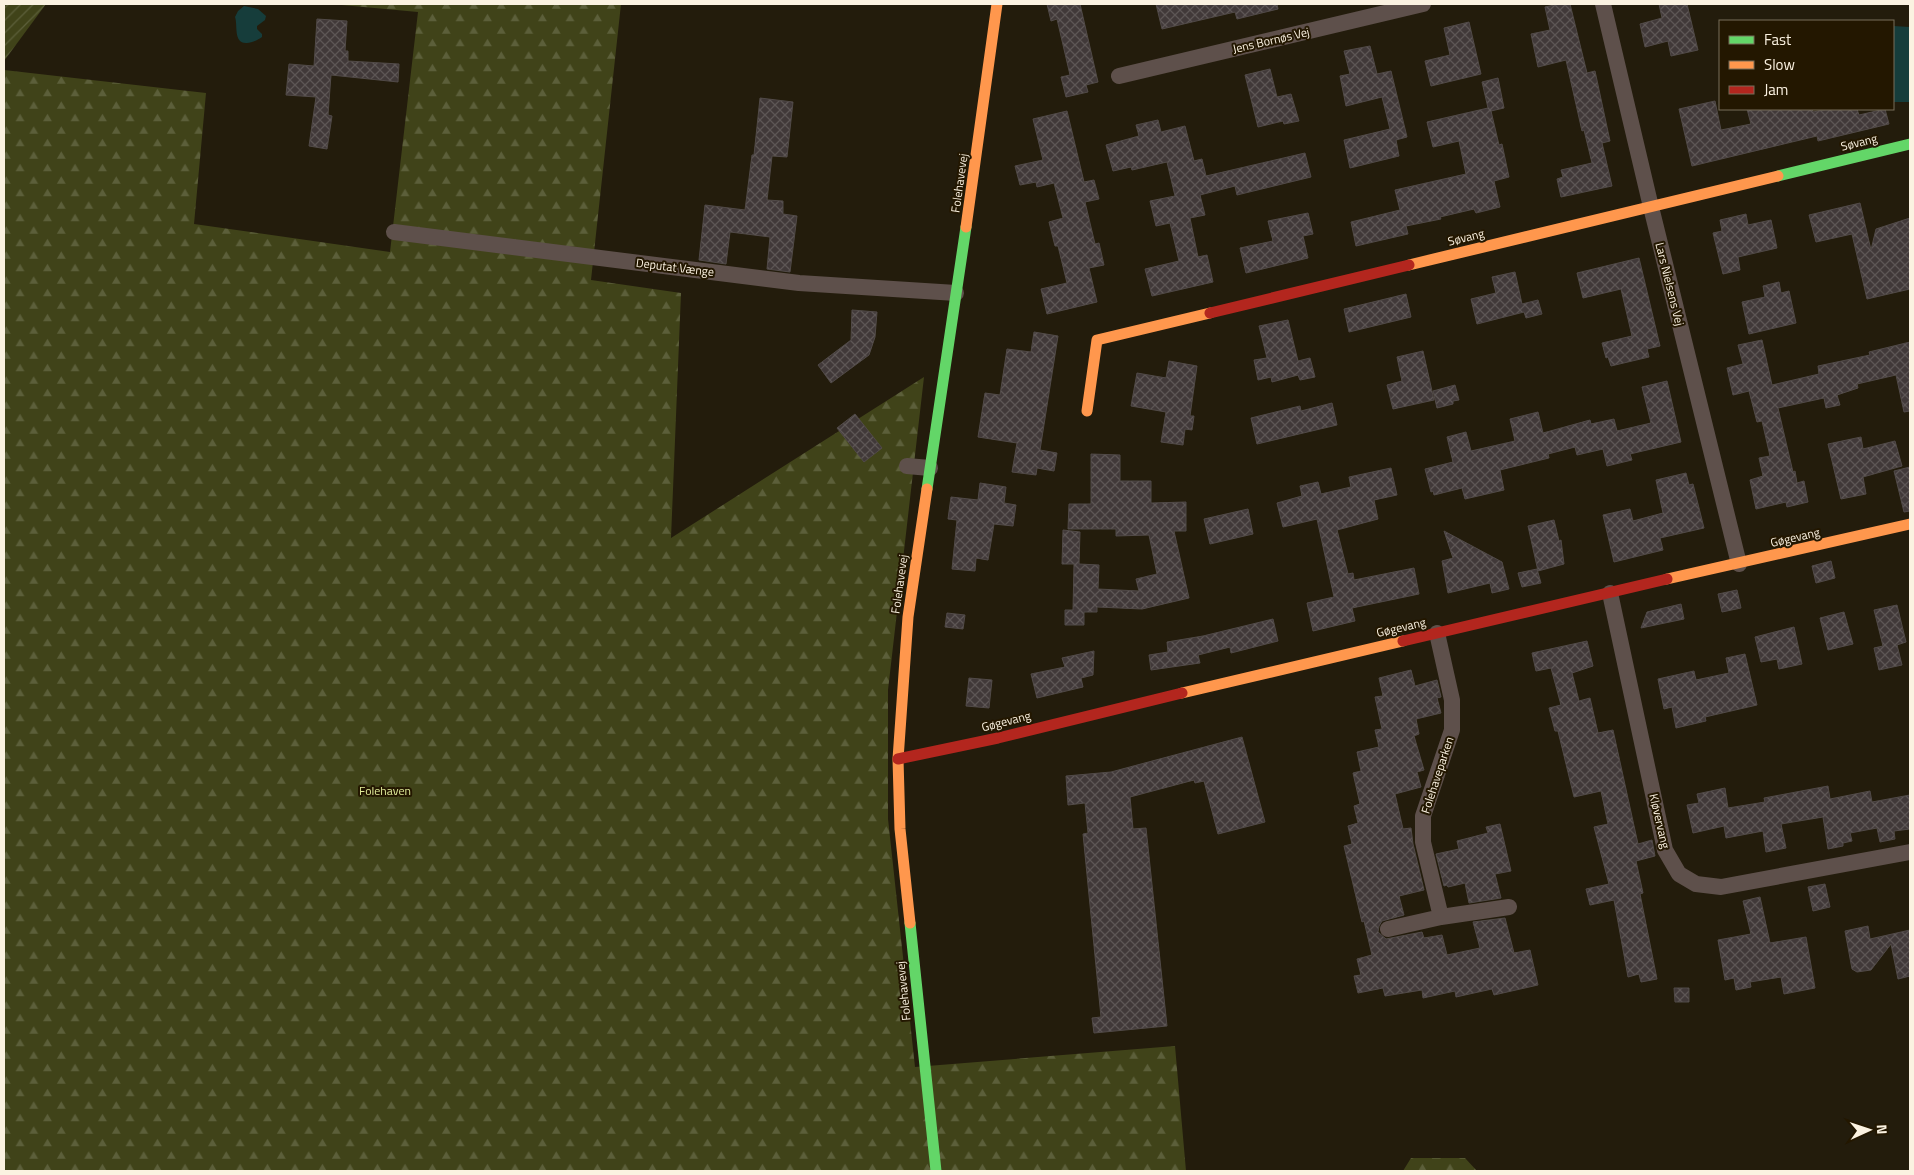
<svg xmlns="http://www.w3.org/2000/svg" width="1914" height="1175" font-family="'Titillium Web',sans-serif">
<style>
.forest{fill:url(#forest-firs)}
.garden{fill:url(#garden-furrows)}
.water{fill:#163d3b}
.building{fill:url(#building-cross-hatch);stroke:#514a48}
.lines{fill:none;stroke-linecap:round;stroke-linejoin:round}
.street{stroke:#5e504b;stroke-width:16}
.fast{stroke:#63d668;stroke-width:11}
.slow{stroke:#ff974d;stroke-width:11}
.jam{stroke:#b3261e;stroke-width:11}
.labels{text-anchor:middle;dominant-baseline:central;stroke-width:4;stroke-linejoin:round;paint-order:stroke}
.street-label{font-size:12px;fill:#fbf2e1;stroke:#231700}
.park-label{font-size:12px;fill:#e1ec99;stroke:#231700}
</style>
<defs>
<pattern id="forest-firs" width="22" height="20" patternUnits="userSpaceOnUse" patternTransform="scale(1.25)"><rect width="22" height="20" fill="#404319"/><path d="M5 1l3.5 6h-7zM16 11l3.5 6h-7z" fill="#5c5f3a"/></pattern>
<pattern id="garden-furrows" width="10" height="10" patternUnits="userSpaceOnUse" patternTransform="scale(1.25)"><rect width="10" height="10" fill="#404319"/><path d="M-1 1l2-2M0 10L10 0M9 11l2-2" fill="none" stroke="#5c5f3a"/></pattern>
<pattern id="building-cross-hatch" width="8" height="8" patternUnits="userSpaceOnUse" patternTransform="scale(1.25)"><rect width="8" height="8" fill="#413939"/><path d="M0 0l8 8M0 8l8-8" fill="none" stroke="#5d5655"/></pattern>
</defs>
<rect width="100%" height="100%" fill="#231c0c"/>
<path class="forest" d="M 331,4 L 621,4 L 591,280 L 681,293 L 671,538 L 924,377 L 888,690 L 888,819 L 915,1067 L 1175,1046 L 1186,1171 L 4,1171 L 4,70 L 206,93 L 194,224 L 390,252 L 418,12 Z
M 1411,1158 L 1465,1158 L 1477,1171 L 1403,1171 Z"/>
<path class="garden" d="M 4,4 L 46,4 L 4,61 Z"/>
<path class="water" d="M 244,6 L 258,9 L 266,16 L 265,20 L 257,26 L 257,29 L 262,34 L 262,37 C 258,40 251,43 247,43 C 233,44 238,25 235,17 L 238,11 Z
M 1893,26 L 1910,27 L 1910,102 L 1893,102 Z"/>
<path class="building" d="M 1047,4 L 1080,4 L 1098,82 L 1086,85 L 1088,92 L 1066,97 L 1061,77 L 1070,75 L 1057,19 L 1051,21 Z
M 1156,4 L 1277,4 L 1278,9 L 1237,19 L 1235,12 L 1162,29 Z
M 1559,4 L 1570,4 L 1587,73 L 1595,71 L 1610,141 L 1602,143 L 1612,186 L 1561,197 L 1557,179 L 1563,177 L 1561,170 L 1592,163 L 1584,130 L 1582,131 L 1566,60 L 1538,67 L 1531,34 L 1550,30 L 1545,7 Z
M 1659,4 L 1687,4 L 1698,50 L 1671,56 L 1668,41 L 1645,47 L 1640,24 L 1662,18 Z
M 317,19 L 347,21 L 345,51 L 348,51 L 348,61 L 399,64 L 398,82 L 331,75 L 328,115 L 332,116 L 327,149 L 309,146 L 316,97 L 286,95 L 289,64 L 314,66 Z
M 1469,22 L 1481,74 L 1431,86 L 1425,61 L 1450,55 L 1444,28 Z
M 1370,46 L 1377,74 L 1391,71 L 1407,137 L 1396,140 L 1399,156 L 1350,168 L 1344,140 L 1390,129 L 1382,97 L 1346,106 L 1340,76 L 1350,74 L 1344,51 Z
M 1270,69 L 1277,97 L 1291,94 L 1299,121 L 1284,124 L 1283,121 L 1258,127 L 1245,75 Z
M 1498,78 L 1504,108 L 1491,111 L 1499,145 L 1502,144 L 1509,177 L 1494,181 L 1500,207 L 1476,213 L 1474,209 L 1440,217 L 1441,219 L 1406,226 L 1408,234 L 1356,246 L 1351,222 L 1400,210 L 1395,190 L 1466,174 L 1459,141 L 1433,147 L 1427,122 L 1488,108 L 1482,82 Z
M 760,98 L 793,102 L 787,157 L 772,156 L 767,200 L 783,201 L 783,214 L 797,216 L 790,272 L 767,269 L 770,237 L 730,232 L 726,264 L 699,260 L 705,205 L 745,210 L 752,155 L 754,155 Z
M 1715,101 L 1721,130 L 1751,124 L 1747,109 L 1812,109 L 1813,112 L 1828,109 L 1857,109 L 1859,115 L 1885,109 L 1889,124 L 1818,141 L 1817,136 L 1692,166 L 1679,109 Z
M 1067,111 L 1084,182 L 1094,180 L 1099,199 L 1085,202 L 1095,244 L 1099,243 L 1104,265 L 1089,268 L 1097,302 L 1047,314 L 1041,289 L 1067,283 L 1058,246 L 1055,246 L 1049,222 L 1063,218 L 1054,183 L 1037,187 L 1036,182 L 1020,185 L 1015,166 L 1043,160 L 1033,119 Z
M 1158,120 L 1161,132 L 1185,126 L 1194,161 L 1202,159 L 1206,176 L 1305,153 L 1311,177 L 1237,195 L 1235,186 L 1200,195 L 1205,215 L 1190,218 L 1198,257 L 1207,255 L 1213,282 L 1152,296 L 1145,269 L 1179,261 L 1170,223 L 1156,226 L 1150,201 L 1175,196 L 1167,162 L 1132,170 L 1131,167 L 1113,171 L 1106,145 L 1139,136 L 1136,125 Z
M 1860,203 L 1871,250 L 1876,229 L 1910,218 L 1910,289 L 1867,299 L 1852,234 L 1816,242 L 1809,215 Z
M 1308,213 L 1313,234 L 1303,236 L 1308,258 L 1246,273 L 1240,248 L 1273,241 L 1268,221 Z
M 1746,214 L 1748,225 L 1771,220 L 1777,248 L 1738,257 L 1740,270 L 1723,274 L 1713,233 L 1722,231 L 1720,220 Z
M 1639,258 L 1660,346 L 1647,349 L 1649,357 L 1611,366 L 1608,357 L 1606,358 L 1602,343 L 1632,336 L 1621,289 L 1583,298 L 1577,273 Z
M 1515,272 L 1522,304 L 1538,300 L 1542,314 L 1526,318 L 1524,312 L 1477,324 L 1471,299 L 1496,293 L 1492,277 Z
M 1779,282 L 1781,293 L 1789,291 L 1796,323 L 1749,334 L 1742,302 L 1765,297 L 1763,286 Z
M 1406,294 L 1411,317 L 1349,332 L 1344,309 Z
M 852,310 L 877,312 L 875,337 L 869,355 L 831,383 L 818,365 L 851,340 Z
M 1288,320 L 1298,361 L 1310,358 L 1315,377 L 1300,380 L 1298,375 L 1272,382 L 1271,377 L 1258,380 L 1254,360 L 1267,358 L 1259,326 Z
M 1034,332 L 1058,336 L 1040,450 L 1057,453 L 1054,471 L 1037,468 L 1036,475 L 1012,472 L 1017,443 L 978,437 L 985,393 L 1000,395 L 1007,349 L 1031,352 Z
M 1762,340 L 1772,385 L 1819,374 L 1818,366 L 1870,355 L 1869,352 L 1910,342 L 1910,411 L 1904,412 L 1896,375 L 1857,384 L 1858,388 L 1837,395 L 1840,405 L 1826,408 L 1824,398 L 1778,408 L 1793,472 L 1795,471 L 1797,483 L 1804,481 L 1808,502 L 1787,507 L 1786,502 L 1756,509 L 1750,480 L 1763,476 L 1759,458 L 1770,456 L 1762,421 L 1757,422 L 1749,391 L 1733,395 L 1727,368 L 1743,364 L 1738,345 Z
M 1423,351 L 1434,400 L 1393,409 L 1387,385 L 1402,381 L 1397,357 Z
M 1169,361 L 1197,366 L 1190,416 L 1194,416 L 1192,430 L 1185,429 L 1183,445 L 1161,442 L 1166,412 L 1131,406 L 1137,373 L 1166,378 Z
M 1667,381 L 1681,442 L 1630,454 L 1632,460 L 1607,466 L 1603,449 L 1577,455 L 1575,447 L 1548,454 L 1549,458 L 1500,470 L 1504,490 L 1465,499 L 1462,488 L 1434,495 L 1433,491 L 1431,492 L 1425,469 L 1453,462 L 1447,437 L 1466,432 L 1471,451 L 1515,441 L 1510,419 L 1538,412 L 1543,433 L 1590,420 L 1591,424 L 1614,419 L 1617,431 L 1651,423 L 1642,387 Z
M 1455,385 L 1459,400 L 1453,401 L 1453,404 L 1437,408 L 1433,391 Z
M 1332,403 L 1337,425 L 1257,444 L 1251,418 L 1300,406 L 1301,411 Z
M 855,414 L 882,448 L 864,462 L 837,428 Z
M 1861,437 L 1863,449 L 1895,441 L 1902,466 L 1863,477 L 1866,494 L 1841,499 L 1828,444 Z
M 1091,454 L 1120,455 L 1120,481 L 1151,481 L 1151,503 L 1186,502 L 1186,531 L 1174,531 L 1189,598 L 1142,609 L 1097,607 L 1097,612 L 1084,612 L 1084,625 L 1065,625 L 1065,610 L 1073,610 L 1074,564 L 1062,564 L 1063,530 L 1080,532 L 1079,564 L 1099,565 L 1098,589 L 1139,591 L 1136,579 L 1157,574 L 1149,535 L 1116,536 L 1116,529 L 1068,529 L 1069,504 L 1091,504 Z
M 1910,467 L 1910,511 L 1904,512 L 1894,471 Z
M 1391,468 L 1397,495 L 1374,500 L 1378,519 L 1337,530 L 1348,574 L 1353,573 L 1354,580 L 1414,568 L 1419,594 L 1352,608 L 1355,621 L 1313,631 L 1307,603 L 1334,597 L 1317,519 L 1283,527 L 1277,503 L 1302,496 L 1300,486 L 1318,482 L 1321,494 L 1351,487 L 1349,477 Z
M 1686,473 L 1689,485 L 1693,484 L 1704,528 L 1660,538 L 1663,550 L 1614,562 L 1603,515 L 1630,509 L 1633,521 L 1663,513 L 1656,480 Z
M 980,483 L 1006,487 L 1004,503 L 1016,505 L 1013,526 L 994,524 L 988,560 L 976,558 L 975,571 L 952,569 L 957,520 L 948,519 L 951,497 L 978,500 Z
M 1248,509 L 1253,534 L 1210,544 L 1204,519 Z
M 1554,520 L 1559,541 L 1561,540 L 1564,564 L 1538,571 L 1528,526 Z
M 1444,531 L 1502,562 L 1509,589 L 1492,593 L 1490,583 L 1448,593 L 1442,561 L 1453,558 Z
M 1831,561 L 1835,578 L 1816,583 L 1812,566 Z
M 1537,569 L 1541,583 L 1522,587 L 1518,573 Z
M 1737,590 L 1741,608 L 1722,612 L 1718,594 Z
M 1681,604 L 1684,619 L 1641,628 L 1647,612 Z
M 1897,605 L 1906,642 L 1897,645 L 1902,665 L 1879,670 L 1874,648 L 1883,646 L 1874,610 Z
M 1844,612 L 1853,644 L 1828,650 L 1820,618 Z
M 947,613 L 965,615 L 963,629 L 945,627 Z
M 1273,619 L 1278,641 L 1231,653 L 1230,647 L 1198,655 L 1200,663 L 1151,670 L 1149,655 L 1168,652 L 1167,642 L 1203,636 Z
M 1794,627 L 1802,664 L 1779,669 L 1777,659 L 1761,662 L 1755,637 Z
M 1587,641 L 1593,666 L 1572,673 L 1579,701 L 1590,698 L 1598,733 L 1613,730 L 1638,844 L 1652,840 L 1655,856 L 1636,861 L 1643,893 L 1640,894 L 1657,979 L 1641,982 L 1639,974 L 1628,977 L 1614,900 L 1590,905 L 1586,889 L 1609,884 L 1594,827 L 1608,824 L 1601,791 L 1574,797 L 1558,731 L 1555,731 L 1549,708 L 1561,705 L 1551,668 L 1536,671 L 1532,653 Z
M 1094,651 L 1093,675 L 1081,678 L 1083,687 L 1037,698 L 1031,674 L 1065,667 L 1062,658 Z
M 1745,654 L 1757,705 L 1705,717 L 1706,721 L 1676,728 L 1672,707 L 1664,709 L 1658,679 L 1694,671 L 1696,680 L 1729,673 L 1726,658 Z
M 1411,670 L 1415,686 L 1437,680 L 1441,697 L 1437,698 L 1441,713 L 1416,719 L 1419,734 L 1414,736 L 1424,770 L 1417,772 L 1421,787 L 1395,794 L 1403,829 L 1411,828 L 1413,844 L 1424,890 L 1399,896 L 1404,915 L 1382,921 L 1379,926 L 1378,932 L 1386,939 L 1422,932 L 1424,938 L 1442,935 L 1447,955 L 1480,948 L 1473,922 L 1505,918 L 1514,953 L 1530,950 L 1538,985 L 1494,995 L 1492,989 L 1456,997 L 1455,991 L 1423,998 L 1422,990 L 1385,996 L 1383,988 L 1358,993 L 1354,976 L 1361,975 L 1357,959 L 1372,955 L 1364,921 L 1362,922 L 1344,846 L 1352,844 L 1348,826 L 1358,823 L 1354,806 L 1360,804 L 1353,773 L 1361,771 L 1357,752 L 1379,747 L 1375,730 L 1382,729 L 1375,697 L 1383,696 L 1379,678 Z
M 969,678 L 992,680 L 989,708 L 966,706 Z
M 1242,737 L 1265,822 L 1218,834 L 1204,781 L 1195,783 L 1194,780 L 1130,797 L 1133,829 L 1146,828 L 1167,1026 L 1094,1033 L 1092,1018 L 1101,1017 L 1083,834 L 1088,833 L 1085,803 L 1068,805 L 1066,776 L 1111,772 Z
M 1828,786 L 1830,799 L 1870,791 L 1872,802 L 1910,795 L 1910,829 L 1894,831 L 1895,839 L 1880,842 L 1877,828 L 1850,833 L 1852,841 L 1843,843 L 1843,846 L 1828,849 L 1823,817 L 1781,824 L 1786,848 L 1766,852 L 1763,831 L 1726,838 L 1724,826 L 1693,833 L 1687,805 L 1699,803 L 1697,794 L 1725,788 L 1728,808 L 1765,802 L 1764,798 Z
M 1500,824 L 1511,871 L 1495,874 L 1501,898 L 1469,903 L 1465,883 L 1448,887 L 1447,885 L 1444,886 L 1436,854 L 1459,849 L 1457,841 L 1488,833 L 1486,827 Z
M 1825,884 L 1830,907 L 1813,911 L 1808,887 Z
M 1760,897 L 1770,943 L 1806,937 L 1815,988 L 1784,994 L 1781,977 L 1750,982 L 1751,987 L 1736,990 L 1734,978 L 1725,980 L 1718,940 L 1751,934 L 1743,901 Z
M 1868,926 L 1870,939 L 1910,930 L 1910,976 L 1898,979 L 1891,944 L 1871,970 L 1857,972 L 1852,969 L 1845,931 Z
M 1674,988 L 1689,988 L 1689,1002 L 1675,1002 Z"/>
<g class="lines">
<path class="street" d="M 1603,4 L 1651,207 L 1739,564
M 1119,76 L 1423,4
M 394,232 L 799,283 L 956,293
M 907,466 L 930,468
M 1610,593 L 1665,850 L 1679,874 L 1696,884 L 1721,887 L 1910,852
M 1437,633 L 1452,700 L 1452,730 L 1423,816 L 1423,842 L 1441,917 L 1509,907
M 1388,929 L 1441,917"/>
<path class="fast" d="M 1778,176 L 1910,144
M 927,489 L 966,227
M 910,923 L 936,1171"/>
<path class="slow" d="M 966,227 L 997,4
M 1409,265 L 1778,176
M 1087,411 L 1097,340 L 1210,313
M 1667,579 L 1910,524
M 1182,693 L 1403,641
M 910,923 L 900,829 L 898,759 L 908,617 L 927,489"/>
<path class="jam" d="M 1210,313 L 1409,265
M 1403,641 L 1667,579
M 898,759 L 998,738 L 1182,693"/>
</g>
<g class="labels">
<g class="street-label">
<text transform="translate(1271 40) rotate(-13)">Jens Bornøs Vej</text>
<text transform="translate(1859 142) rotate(-14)">Søvang</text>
<text transform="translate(959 183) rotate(-82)">Folehavevej</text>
<text transform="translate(1466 237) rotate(-14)">Søvang</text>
<text transform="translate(675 267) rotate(7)">Deputat Vænge</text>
<text transform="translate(1670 284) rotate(76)">Lars Nielsens Vej</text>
<text transform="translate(1795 537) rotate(-13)">Gøgevang</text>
<text transform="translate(899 584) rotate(-82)">Folehavevej</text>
<text transform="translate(1401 627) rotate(-13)">Gøgevang</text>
<text transform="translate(1006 721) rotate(-14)">Gøgevang</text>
<text transform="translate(1437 775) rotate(-72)">Folehaveparken</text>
<text transform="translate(1660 821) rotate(77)">Kløvervang</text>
<text transform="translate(903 991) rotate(-96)">Folehavevej</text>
</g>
<g class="park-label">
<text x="385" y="790">Folehaven</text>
</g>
</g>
<rect width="1914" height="1175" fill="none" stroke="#fbf2e1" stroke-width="10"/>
<rect x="1719" y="20" width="175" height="90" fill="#231700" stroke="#796f5a"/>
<rect x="1729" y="36" width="25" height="8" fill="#63d668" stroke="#796f5a"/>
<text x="1764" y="45" font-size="15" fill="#fbf2e1">Fast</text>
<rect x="1729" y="61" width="25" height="8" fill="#ff974d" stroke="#796f5a"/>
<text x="1764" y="70" font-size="15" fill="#fbf2e1">Slow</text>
<rect x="1729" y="86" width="25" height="8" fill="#b3261e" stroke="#796f5a"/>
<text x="1764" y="95" font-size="15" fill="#fbf2e1">Jam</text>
<g transform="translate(1869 1130) rotate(87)" stroke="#231700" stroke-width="4" paint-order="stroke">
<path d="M0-4L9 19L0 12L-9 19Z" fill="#fbf2e1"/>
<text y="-8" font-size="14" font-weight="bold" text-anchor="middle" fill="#fbf2e1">N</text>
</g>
</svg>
